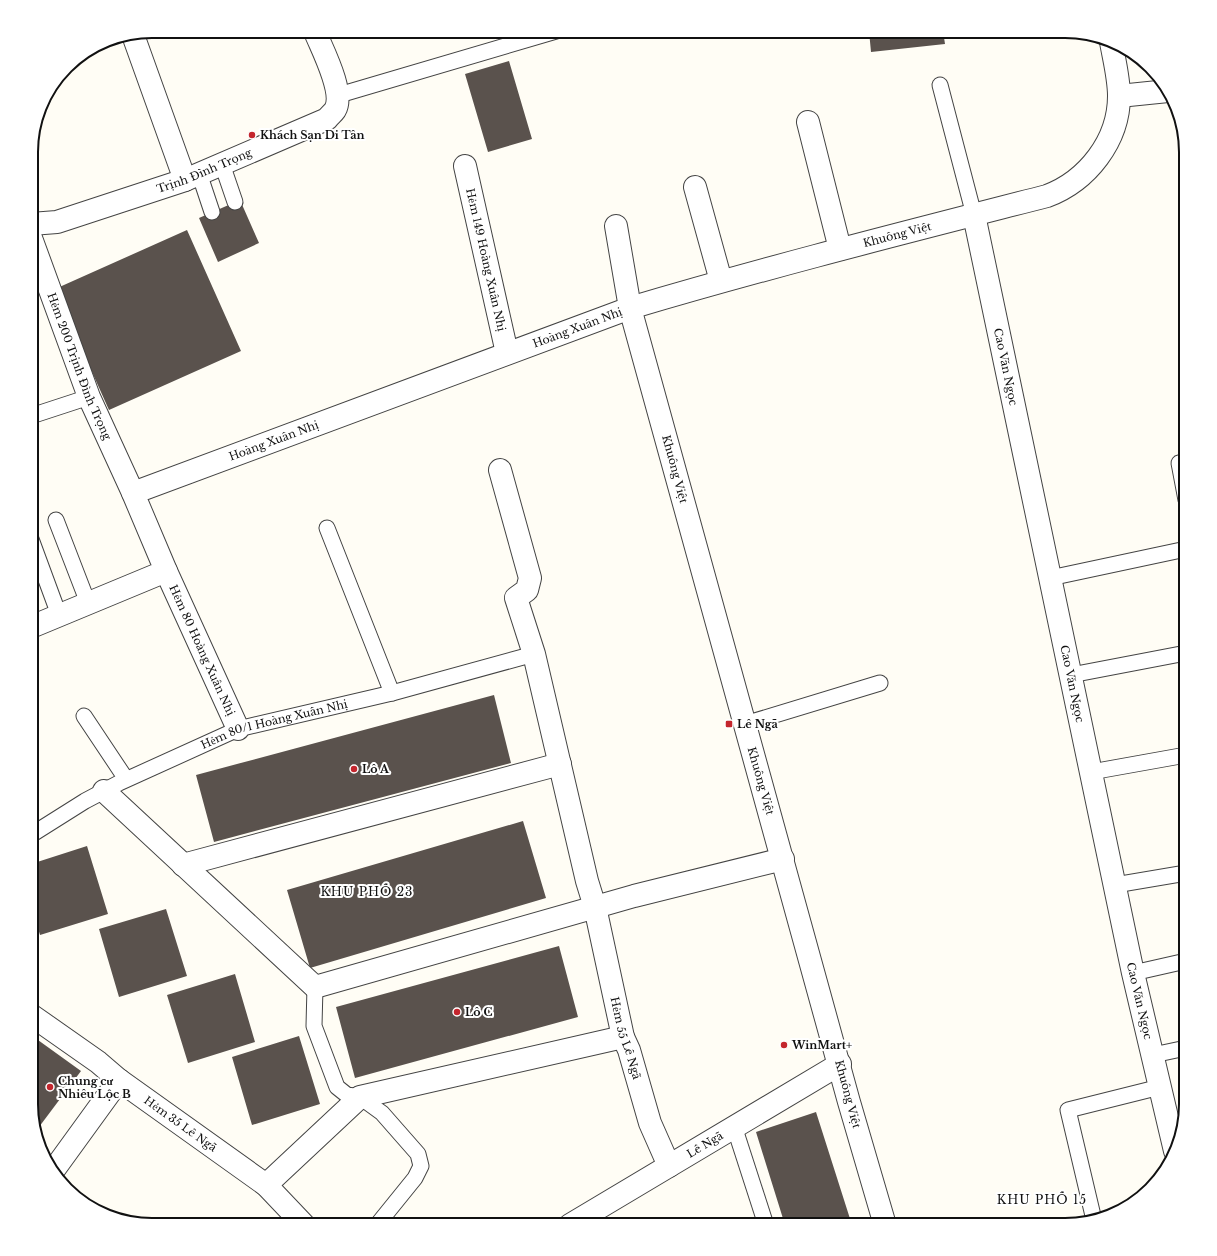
<svg xmlns="http://www.w3.org/2000/svg" width="1217" height="1256" font-family="'Libre Baskerville',serif">
<style>
.building{fill:#5a524d}
.lines{fill:none;stroke-linecap:round;stroke-linejoin:round}
.service-casing{stroke:#444;stroke-width:17}
.minor-casing{stroke:#444;stroke-width:24}
.tertiary-casing{stroke:#444;stroke-width:24}
.service{stroke:#fff;stroke-width:15}
.minor{stroke:#fff;stroke-width:22}
.tertiary{stroke:#fff;stroke-width:22}
.poi-dot{fill:#c4262e;stroke:#fff;stroke-width:1.5}
.labels{text-anchor:middle;dominant-baseline:central;stroke-width:4;stroke-linejoin:round;paint-order:stroke}
.poi-label{font-size:11px;font-weight:bold;fill:#111;stroke:#fff;text-anchor:start}
.street-label{font-size:11px;fill:#111;stroke:#fff}
.neighbourhood-label{font-size:12px;letter-spacing:1px;fill:#111;stroke:#fff}
.rim{fill:none;stroke:#111;stroke-width:2}
</style>
<rect width="100%" height="100%" fill="#fffdf5"/>
<path class="building" d="M 869,31 L 943,31 L 945,44 L 871,52 Z
M 509,61 L 532,139 L 488,152 L 465,74 Z
M 240,200 L 259,243 L 218,262 L 199,218 Z
M 187,230 L 241,351 L 109,410 L 55,289 Z
M 494,695 L 511,763 L 214,842 L 196,775 Z
M 523,821 L 546,898 L 310,968 L 287,890 Z
M 87,846 L 108,914 L 40,935 L 31,905 L 31,864 Z
M 166,909 L 187,976 L 119,997 L 99,929 Z
M 559,946 L 578,1017 L 355,1078 L 336,1007 Z
M 235,974 L 255,1042 L 188,1063 L 167,995 Z
M 31,1035 L 81,1071 L 36,1131 L 31,1104 Z
M 299,1036 L 320,1104 L 252,1125 L 232,1057 Z
M 816,1112 L 852,1225 L 785,1225 L 756,1132 Z"/>
<g class="lines">
<defs>
<g id="service">
<path d="M 940,85 L 974,215"/>
<path d="M 339,95 L 556,31"/>
<path d="M 222,164 L 235,202"/>
<path d="M 199,173 L 212,212"/>
<path d="M 31,416 L 89,397"/>
<path d="M 1186,462 L 1179,463 L 1186,500"/>
<path d="M 56,520 L 88,603"/>
<path d="M 327,528 L 392,693"/>
<path d="M 31,539 L 59,615"/>
<path d="M 1050,578 L 1186,549"/>
<path d="M 1071,675 L 1186,653"/>
<path d="M 84,716 L 126,779"/>
<path d="M 745,724 L 880,683"/>
<path d="M 1091,772 L 1186,755"/>
<path id="s1" d="M 31,835 L 85,801 L 119,783 L 238,729 L 392,693 L 534,654"/>
<path d="M 1115,885 L 1186,873"/>
<path d="M 1133,973 L 1186,961"/>
<path d="M 315,987 L 314,1026 L 337,1087 L 347,1095 L 360,1097 L 382,1113 L 418,1154 L 421,1166 L 415,1178 L 377,1225"/>
<path d="M 1153,1055 L 1186,1048"/>
<path d="M 734,1126 L 766,1225"/>
<path d="M 1094,1220 L 1068,1110 L 1160,1087"/>
</g>
<g id="minor">
<path d="M 133,35 L 185,180"/>
<path d="M 1119,96 L 1168,91"/>
<path d="M 808,122 L 840,249"/>
<path id="s2" d="M 465,166 L 507,353"/>
<path d="M 695,187 L 721,281"/>
<path id="s3" d="M 974,215 L 1133,973 L 1175,1151"/>
<path id="s4" d="M 31,238 L 89,397 L 133,493"/>
<path id="s5" d="M 500,470 L 530,578 L 527,590 L 516,598 L 534,654 L 587,881 L 595,907 L 623,1037 L 629,1050 L 650,1123 L 669,1166"/>
<path id="s6" d="M 166,571 L 238,729"/>
<path id="s7" d="M 31,627 L 166,571 L 133,493 L 630,308 L 616,226"/>
<path d="M 104,791 L 315,987 L 634,896 L 783,859"/>
<path d="M 183,865 L 560,764"/>
<path id="s8" d="M 31,1015 L 98,1062 L 119,1080 L 266,1185 L 304,1225"/>
<path d="M 53,1171 L 119,1080"/>
<path d="M 266,1185 L 360,1097 L 623,1037"/>
<path id="s9" d="M 570,1225 L 840,1064"/>
</g>
<g id="tertiary">
<path id="s10" d="M 31,224 L 57,222 L 185,180 L 327,119 C 329,116 333,113 335,110 C 345,93 323,51 316,34 L 316,31"/>
<path id="s11" d="M 885,1225 L 849,1102 L 630,308 C 768,267 907,232 1047,196 C 1087,181 1119,141 1119,96 C 1119,78 1114,59 1111,42"/>
</g>
</defs>
<use href="#service" class="service-casing"/>
<use href="#minor" class="minor-casing"/>
<use href="#tertiary" class="tertiary-casing"/>
<use href="#service" class="service"/>
<use href="#minor" class="minor"/>
<use href="#tertiary" class="tertiary"/>
</g>
<g class="poi-dot">
<circle cx="252" cy="135" r="4"/>
<rect x="725" y="720" width="8" height="8" rx="2"/>
<circle cx="354" cy="769" r="4"/>
<circle cx="457" cy="1012" r="4"/>
<circle cx="784" cy="1045" r="4"/>
<circle cx="50" cy="1087" r="4"/>
</g>
<g class="labels">
<g class="poi-label">
<text x="260" y="135">Khách Sạn Di Tân</text>
<text x="737" y="724">Lê Ngã</text>
<text x="362" y="769">Lô A</text>
<text x="465" y="1012">Lô C</text>
<text x="792" y="1045">WinMart+</text>
<text x="58" y="1081">Chung cư<tspan x="58" dy="13">Nhiêu Lộc B</tspan></text>
</g>
<g class="street-label">
<text stroke="none"><textPath href="#s10" startOffset="182">Trịnh Đình Trọng</textPath></text>
<text stroke="none"><textPath href="#s11" startOffset="1229">Khuông Việt</textPath></text>
<text stroke="none"><textPath href="#s2" startOffset="96">Hẻm 149 Hoàng Xuân Nhị</textPath></text>
<text stroke="none"><textPath href="#s7" startOffset="705">Hoàng Xuân Nhị</textPath></text>
<text stroke="none"><textPath href="#s4" startOffset="137">Hẻm 200 Trịnh Đình Trọng</textPath></text>
<text stroke="none"><textPath href="#s3" startOffset="155">Cao Văn Ngọc</textPath></text>
<text stroke="none"><textPath href="#s7" startOffset="381">Hoàng Xuân Nhị</textPath></text>
<text transform="translate(675 469) rotate(75)">Khuông Việt</text>
<text stroke="none"><textPath href="#s6" startOffset="87">Hẻm 80 Hoàng Xuân Nhị</textPath></text>
<text stroke="none"><textPath href="#s3" startOffset="479">Cao Văn Ngọc</textPath></text>
<text stroke="none"><textPath href="#s1" startOffset="269">Hẻm 80/1 Hoàng Xuân Nhị</textPath></text>
<text transform="translate(761 781) rotate(74)">Khuông Việt</text>
<text stroke="none"><textPath href="#s3" startOffset="803">Cao Văn Ngọc</textPath></text>
<text stroke="none"><textPath href="#s5" startOffset="592">Hẻm 55 Lê Ngã</textPath></text>
<text transform="translate(848 1094) rotate(75)">Khuông Việt</text>
<text stroke="none"><textPath href="#s8" startOffset="185">Hẻm 35 Lê Ngã</textPath></text>
<text stroke="none"><textPath href="#s9" startOffset="157">Lê Ngã</textPath></text>
</g>
<g class="neighbourhood-label">
<text x="367" y="891">KHU PHỐ 23</text>
<text x="1042" y="1199">KHU PHỐ 15</text>
</g>
</g>
<path d="M0 0H1217V1256H0ZM152 38H1065A114 114 0 0 1 1179 152V1104A114 114 0 0 1 1065 1218H152A114 114 0 0 1 38 1104V152A114 114 0 0 1 152 38Z" fill="#fff" fill-rule="evenodd"/>
<path class="rim" d="M152 38H1065A114 114 0 0 1 1179 152V1104A114 114 0 0 1 1065 1218H152A114 114 0 0 1 38 1104V152A114 114 0 0 1 152 38Z"/>
</svg>
